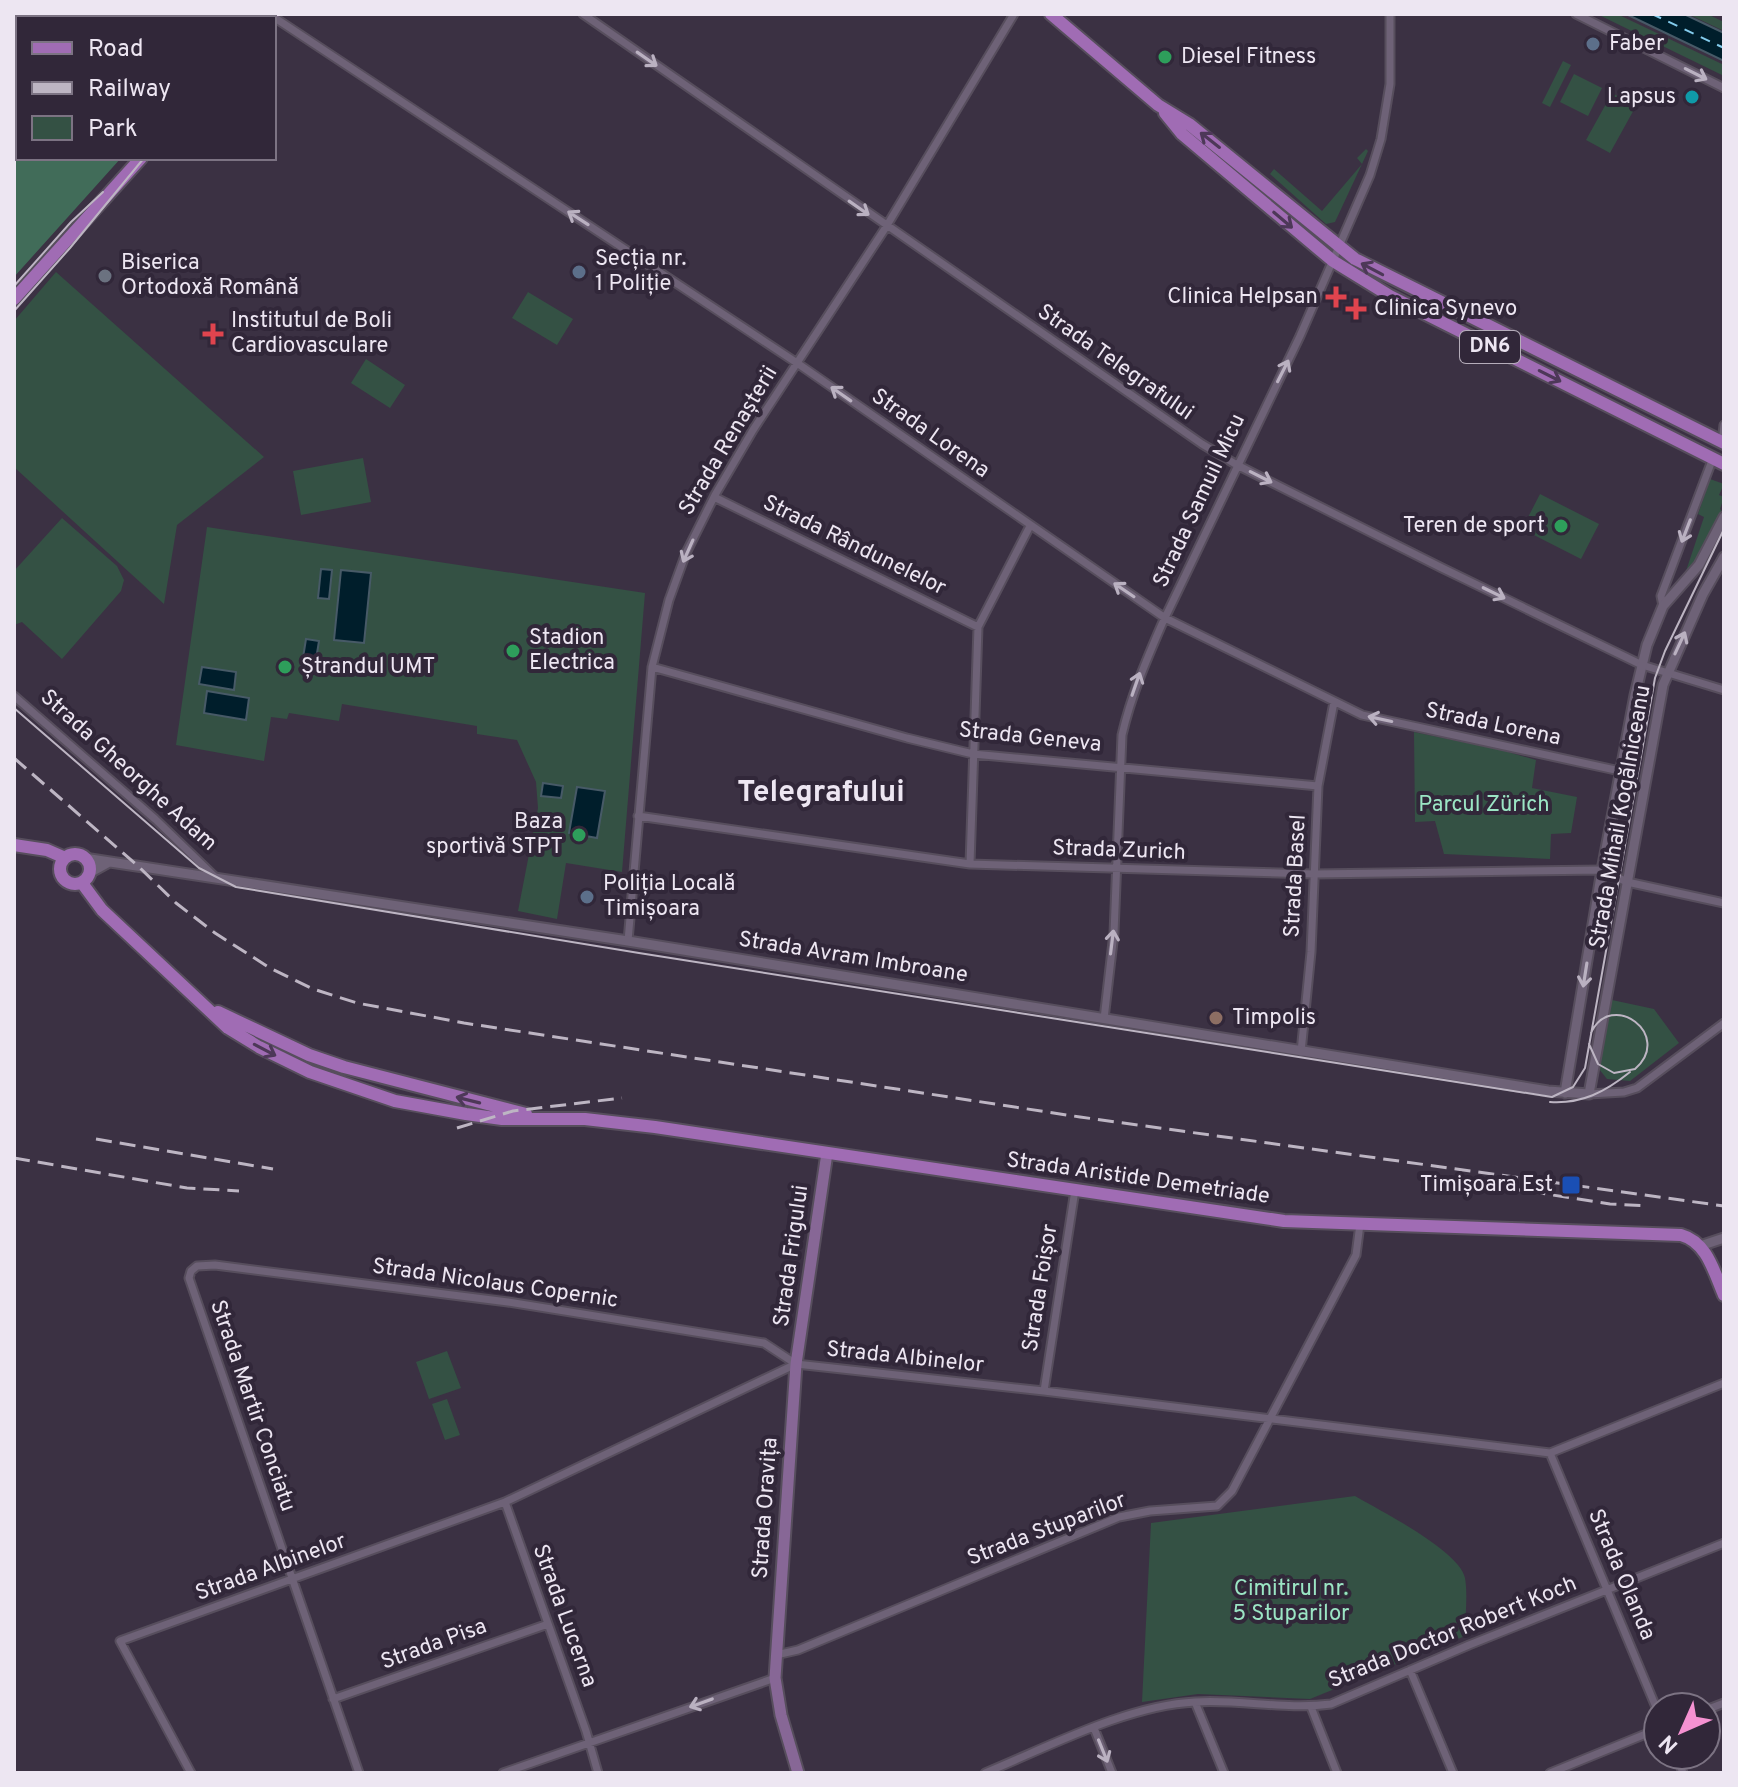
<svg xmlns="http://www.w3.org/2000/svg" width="1738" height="1787" font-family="Overpass,sans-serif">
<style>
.green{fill:#345144}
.forest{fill:#416c59}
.water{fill:#001e2b;stroke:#475a67;stroke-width:2}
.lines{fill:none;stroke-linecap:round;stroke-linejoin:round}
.ferry{stroke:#83cced;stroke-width:2;stroke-dasharray:10 8;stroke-linecap:butt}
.minor-casing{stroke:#574e5d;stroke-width:11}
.tertiary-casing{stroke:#574e5d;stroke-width:13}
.secondary-casing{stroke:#574e5d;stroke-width:15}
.primary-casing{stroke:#574e5d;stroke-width:16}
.minor{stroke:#6e6277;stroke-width:7}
.tertiary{stroke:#6e6277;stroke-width:9}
.secondary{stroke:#876796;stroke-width:11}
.primary{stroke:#a06cb4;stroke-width:12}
.tram{stroke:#bdb5c3;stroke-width:2}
.rail{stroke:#bdb5c3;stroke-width:3;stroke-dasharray:16 8;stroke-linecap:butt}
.oneway{stroke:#bab1c1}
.oneway2{stroke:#4d3858}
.service-dot{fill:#5c6f8a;stroke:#312739;stroke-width:3}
.leisure-dot{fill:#2e9e5b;stroke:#312739;stroke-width:3}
.culture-dot{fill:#0f9aa8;stroke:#312739;stroke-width:3}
.worship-dot{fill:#6b7280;stroke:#312739;stroke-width:3}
.health-dot{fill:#e0444e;stroke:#312739;stroke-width:3}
.education-dot{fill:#8d6e63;stroke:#312739;stroke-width:3}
.transit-dot{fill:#1a4fb4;stroke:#312739;stroke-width:3}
.labels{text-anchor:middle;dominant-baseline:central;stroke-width:8;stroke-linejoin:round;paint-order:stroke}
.shield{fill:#312739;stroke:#b5adba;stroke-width:2}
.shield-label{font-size:20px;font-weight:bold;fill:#ede6f2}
.poi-label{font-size:22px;fill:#ede6f2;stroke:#312739;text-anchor:start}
.street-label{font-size:22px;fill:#ede6f2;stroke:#312739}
.park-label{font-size:22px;fill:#9be5c4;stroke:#312739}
.district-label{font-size:30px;font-weight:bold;fill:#ede6f2;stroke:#312739}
</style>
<rect width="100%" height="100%" fill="#3b3143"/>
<path class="green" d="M 1597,14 L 1617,14 L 1724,65 L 1724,76 Z
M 1688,14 L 1707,14 L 1724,22 L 1724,31 Z
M 1563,61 L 1571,65 L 1550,107 L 1542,103 Z
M 1574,74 L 1602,88 L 1588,116 L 1560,102 Z
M 1612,93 L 1636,106 L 1610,153 L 1586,140 Z
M 1366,149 L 1368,151 L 1335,222 L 1326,224 L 1270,174 L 1274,169 L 1322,211 L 1362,164 L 1357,158 Z
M 56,272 L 264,457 L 177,525 L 164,604 L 14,467 L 14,321 Z
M 528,292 L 573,319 L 557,345 L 512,318 Z
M 366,359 L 405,385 L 390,408 L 351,383 Z
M 363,458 L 371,502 L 301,515 L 293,471 Z
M 1710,479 L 1724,484 L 1719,495 L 1724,497 L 1720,509 L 1723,512 L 1701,557 L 1684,577 L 1704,517 L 1698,514 Z
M 1540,494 L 1599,524 L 1581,559 L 1522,529 Z
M 62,518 L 117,566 L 124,580 L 121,591 L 62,659 L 22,622 L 14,625 L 14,571 Z
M 207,527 L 645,593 L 622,872 L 566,863 L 557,919 L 518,911 L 538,808 L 536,782 L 517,740 L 477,734 L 477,726 L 342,704 L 339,721 L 289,713 L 287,719 L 271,717 L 264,761 L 176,745 Z
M 1414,732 L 1501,750 L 1536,760 L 1532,788 L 1577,797 L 1571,833 L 1551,834 L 1550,859 L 1444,854 L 1435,821 L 1415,822 Z
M 1612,1000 L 1654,1009 L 1679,1043 L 1630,1081 L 1607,1079 L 1599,1069 Z
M 447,1351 L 461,1388 L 429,1399 L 416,1362 Z
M 447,1399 L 460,1435 L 445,1440 L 432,1404 Z
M 1355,1496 C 1379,1510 1460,1551 1465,1578 C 1468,1596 1465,1617 1465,1636 L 1310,1699 L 1198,1694 L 1142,1702 L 1151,1523 Z"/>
<path class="forest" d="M 14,14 L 52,14 L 56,18 L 18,18 L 18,158 L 121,158 L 14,277 Z"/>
<path class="water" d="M 1626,14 L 1684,14 L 1724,33 L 1724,61 Z
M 321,569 L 332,570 L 329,599 L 318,598 Z
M 341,570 L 371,573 L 364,643 L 334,640 Z
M 306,639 L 319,641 L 314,672 L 301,670 Z
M 202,667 L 236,672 L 234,690 L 199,684 Z
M 207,691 L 249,698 L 246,720 L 204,713 Z
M 543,783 L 563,786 L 561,798 L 541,796 Z
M 577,787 L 605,791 L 597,838 L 569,833 Z"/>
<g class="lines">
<path class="ferry" d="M 1652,14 L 1724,48"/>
<defs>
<path id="minor" d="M 269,14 L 797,363 L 1165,618 L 1362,715 L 1620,771
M 583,14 L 1202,444 L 1237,465 L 1442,568 L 1642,665 L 1724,690
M 1576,14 L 1724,88
M 1722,442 L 1724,425
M 714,497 L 978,627
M 1663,606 L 1661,596 L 1713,458
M 652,667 L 907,738 L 973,754 L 1318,786
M 14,696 L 155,819 L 214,876
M 638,816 L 970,864 L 1314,874 L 1602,870 L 1627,882 L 1724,903
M 970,864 L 978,627 L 1030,526
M 628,941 L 652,667 L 669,600 L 686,553 L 715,495 L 753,430 L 886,227 L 1014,14
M 1104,1019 L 1114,933 L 1122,735 C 1131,696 1146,661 1162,624 L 1300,336 L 1370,175 L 1381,139 L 1390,84 L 1390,14
M 1301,1052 L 1311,952 L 1318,786 L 1334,702
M 1589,1094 L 1624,1092 L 1637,1088 L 1724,1023
M 1044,1391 L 1075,1190
M 1550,1453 L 1658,1712
M 505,1502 L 586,1731 L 598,1773
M 776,1655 L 798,1650 L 1119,1517 L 1150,1511 L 1217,1506 L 1232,1491 L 1356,1255 L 1360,1224
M 1410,1670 L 1453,1773
M 333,1699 L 548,1624
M 1195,1702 L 1224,1773
M 1311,1707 L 1337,1773
M 1706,1710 L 1724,1703
M 1094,1728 L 1112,1773
M 1676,1755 L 1683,1773
M 191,1773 L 120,1641 L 505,1502 L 796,1364 L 1044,1391 L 1550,1453 L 1724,1383
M 359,1773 L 189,1278 L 191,1271 L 197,1266 L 215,1265 L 508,1302 L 764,1343 L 796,1364
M 503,1773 L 775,1678
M 985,1773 C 1048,1747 1128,1705 1195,1702 C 1241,1699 1286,1710 1331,1704 L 1469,1645 L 1724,1543
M 1550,1773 L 1658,1729"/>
<path id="tertiary" d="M 84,858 L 628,941 L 1548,1091 L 1589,1094 L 1663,685 L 1703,594 L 1724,557
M 91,872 L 109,862
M 1565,1093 L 1602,870 L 1635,695 L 1647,645 L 1663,606 L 1699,565 L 1724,517
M 1700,1246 L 1724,1238"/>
<path id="secondary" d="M 798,1773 L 781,1715 L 775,1678 L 796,1364 L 827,1153"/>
<path id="primary" d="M 1051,14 L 1158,105 L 1189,124 L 1355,259 L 1724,443
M 268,18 L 272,14
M 1165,113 L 1182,134 L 1333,261 L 1390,296 L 1724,464
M 14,299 L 141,158
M 14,845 L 47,850 L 63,857
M60 869a15 15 0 1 1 30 0a15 15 0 1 1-30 0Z
M 82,883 L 102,910 L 228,1028 L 259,1047 L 310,1072 L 395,1101 L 466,1114 L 502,1119 L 585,1119 L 655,1127 L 1284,1221 L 1681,1235 C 1707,1242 1714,1272 1724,1295
M 218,1012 L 309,1055 L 344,1067 L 526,1114"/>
</defs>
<use href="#minor" class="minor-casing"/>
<use href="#tertiary" class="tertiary-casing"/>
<use href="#secondary" class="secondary-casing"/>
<use href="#primary" class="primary-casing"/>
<use href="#minor" class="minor"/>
<use href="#tertiary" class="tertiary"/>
<use href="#secondary" class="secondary"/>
<use href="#primary" class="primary"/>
<path class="tram" d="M 265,18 L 269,14
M 14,286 L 71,222 L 103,192
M 14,311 L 70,248 L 144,158
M 14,708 L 199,868 L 236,887 L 639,953 L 1552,1097 L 1573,1087 L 1585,1068 L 1655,678 L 1665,651 L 1724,529
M 1589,1044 L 1598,1064 L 1614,1073 L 1635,1069 C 1674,1035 1611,989 1591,1033
M 1550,1102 C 1582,1104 1605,1092 1630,1072"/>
<path class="rail" d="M 14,758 L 137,865 L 176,903 L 215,933 L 270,968 L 313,989 L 357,1003 L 464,1023 L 1080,1117 L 1724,1206
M 457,1128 L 513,1111 L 622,1098
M 96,1139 L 273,1169
M 14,1158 L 187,1188 L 239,1191
M 1482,1184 L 1610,1204 L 1648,1206"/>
</g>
<defs><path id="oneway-shaft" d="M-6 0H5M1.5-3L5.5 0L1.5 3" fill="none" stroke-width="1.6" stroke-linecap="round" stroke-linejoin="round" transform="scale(2)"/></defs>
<g class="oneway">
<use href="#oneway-shaft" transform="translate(647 59) rotate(35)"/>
<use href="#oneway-shaft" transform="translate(1696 74) rotate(27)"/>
<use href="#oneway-shaft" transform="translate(859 208) rotate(35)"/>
<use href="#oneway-shaft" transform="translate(578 218) rotate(-147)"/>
<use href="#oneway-shaft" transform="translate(1283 371) rotate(-63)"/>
<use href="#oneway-shaft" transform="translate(841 394) rotate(-145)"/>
<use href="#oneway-shaft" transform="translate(1261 477) rotate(27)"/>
<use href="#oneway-shaft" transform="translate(1686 531) rotate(111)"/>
<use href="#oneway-shaft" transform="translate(688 551) rotate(114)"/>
<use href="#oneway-shaft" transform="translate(1124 590) rotate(-146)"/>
<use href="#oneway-shaft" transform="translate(1494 593) rotate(26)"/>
<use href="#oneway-shaft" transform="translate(1680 643) rotate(-65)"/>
<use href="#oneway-shaft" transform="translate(1136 684) rotate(-71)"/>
<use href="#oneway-shaft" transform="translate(1380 719) rotate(-168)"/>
<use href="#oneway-shaft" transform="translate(1112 942) rotate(-83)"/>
<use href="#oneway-shaft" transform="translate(1585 975) rotate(99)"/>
<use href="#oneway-shaft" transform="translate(701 1703) rotate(160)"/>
<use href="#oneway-shaft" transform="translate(1103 1751) rotate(68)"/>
</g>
<g class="oneway2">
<use href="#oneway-shaft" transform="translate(1210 140) rotate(-142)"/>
<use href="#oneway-shaft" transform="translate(1283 220) rotate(40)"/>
<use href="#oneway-shaft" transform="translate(1372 269) rotate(-152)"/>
<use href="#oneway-shaft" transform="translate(1550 376) rotate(27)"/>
<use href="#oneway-shaft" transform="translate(265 1050) rotate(28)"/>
<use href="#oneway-shaft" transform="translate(468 1100) rotate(-166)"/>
</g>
<g class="service-dot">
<circle cx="1593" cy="44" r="8"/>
<circle cx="579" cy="272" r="8"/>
<circle cx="587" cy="897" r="8"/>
</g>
<g class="leisure-dot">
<circle cx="1165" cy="57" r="8"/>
<circle cx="1561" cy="526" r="8"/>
<circle cx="513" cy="651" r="8"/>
<circle cx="285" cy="667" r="8"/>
<circle cx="579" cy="835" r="8"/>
</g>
<circle class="culture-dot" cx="1692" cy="97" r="8"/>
<circle class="worship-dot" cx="105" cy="276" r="8"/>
<g class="health-dot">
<path d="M1332 285h8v8h8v8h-8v8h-8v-8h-8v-8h8z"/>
<path d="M1352 297h8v8h8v8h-8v8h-8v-8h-8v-8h8z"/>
<path d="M209 322h8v8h8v8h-8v8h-8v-8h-8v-8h8z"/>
</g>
<circle class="education-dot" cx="1216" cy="1018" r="8"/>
<rect class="transit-dot" x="1561" y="1175" width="20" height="20" rx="4"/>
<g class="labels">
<rect class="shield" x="1460" y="331" width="60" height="32" rx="6"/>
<g class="shield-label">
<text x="1490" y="347">DN6</text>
</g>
<g class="poi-label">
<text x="1609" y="44">Faber</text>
<text x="1181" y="57">Diesel Fitness</text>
<text x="1676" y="97" text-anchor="end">Lapsus</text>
<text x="595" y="259">Secția nr.<tspan x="595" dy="25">1 Poliție</tspan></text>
<text x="121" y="263">Biserica<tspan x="121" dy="25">Ortodoxă Română</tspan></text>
<text x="1318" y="297" text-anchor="end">Clinica Helpsan</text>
<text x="1374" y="309">Clinica Synevo</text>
<text x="231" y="321">Institutul de Boli<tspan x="231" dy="25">Cardiovasculare</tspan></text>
<text x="1545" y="526" text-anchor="end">Teren de sport</text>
<text x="529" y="638">Stadion<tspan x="529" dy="25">Electrica</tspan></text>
<text x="301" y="667">Ștrandul UMT</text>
<text x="563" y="822" text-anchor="end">Baza<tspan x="563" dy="25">sportivă STPT</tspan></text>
<text x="603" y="884">Poliția Locală<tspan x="603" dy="25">Timișoara</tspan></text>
<text x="1232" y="1018">Timpolis</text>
<text x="1553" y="1185" text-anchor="end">Timișoara Est</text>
</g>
<g class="street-label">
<text transform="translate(1115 363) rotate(35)">Strada Telegrafului</text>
<text transform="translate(930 434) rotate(35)">Strada Lorena</text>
<text transform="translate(729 441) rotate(-59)">Strada Renașterii</text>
<text transform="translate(1200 501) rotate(-65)">Strada Samuil Micu</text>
<text transform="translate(854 546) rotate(26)">Strada Rândunelelor</text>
<text transform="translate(1493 725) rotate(12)">Strada Lorena</text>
<text transform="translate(1030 738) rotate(6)">Strada Geneva</text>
<text transform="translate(128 771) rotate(42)">Strada Gheorghe Adam</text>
<text transform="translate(1621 817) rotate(-80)">Strada Mihail Kogălniceanu</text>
<text transform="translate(1119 851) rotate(2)">Strada Zurich</text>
<text transform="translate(1296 876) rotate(-87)">Strada Basel</text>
<text transform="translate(853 958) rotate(9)">Strada Avram Imbroane</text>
<text transform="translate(1138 1179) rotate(8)">Strada Aristide Demetriade</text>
<text transform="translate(792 1256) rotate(-82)">Strada Frigului</text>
<text transform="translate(495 1284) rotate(8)">Strada Nicolaus Copernic</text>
<text transform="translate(1041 1288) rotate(-81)">Strada Foișor</text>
<text transform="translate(905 1358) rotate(6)">Strada Albinelor</text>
<text transform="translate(252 1406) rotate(71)">Strada Martir Conciatu</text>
<text transform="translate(766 1508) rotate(-86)">Strada Oravița</text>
<text transform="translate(1047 1530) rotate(-21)">Strada Stuparilor</text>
<text transform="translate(271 1568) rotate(-20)">Strada Albinelor</text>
<text transform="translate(1621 1575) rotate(67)">Strada Olanda</text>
<text transform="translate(564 1616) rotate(70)">Strada Lucerna</text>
<text transform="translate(1453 1633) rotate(-22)">Strada Doctor Robert Koch</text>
<text transform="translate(434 1645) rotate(-20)">Strada Pisa</text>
</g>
<g class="park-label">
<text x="1484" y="805">Parcul Zürich</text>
<text x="1291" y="1589">Cimitirul nr.<tspan x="1291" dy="25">5 Stuparilor</tspan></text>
</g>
<g class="district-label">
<text x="821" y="793">Telegrafului</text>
</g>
</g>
<rect width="1738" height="1787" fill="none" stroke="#ede6f2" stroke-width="32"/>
<rect x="16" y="16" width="260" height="144" fill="#312739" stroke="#7c7383" stroke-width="2"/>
<rect x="32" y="42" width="40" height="12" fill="#a06cb4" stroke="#7c7383" stroke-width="2"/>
<text x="88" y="56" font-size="24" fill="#ede6f2">Road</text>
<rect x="32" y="82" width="40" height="12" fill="#bdb5c3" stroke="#7c7383" stroke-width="2"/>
<text x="88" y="96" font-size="24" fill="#ede6f2">Railway</text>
<rect x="32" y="116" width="40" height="24" fill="#345144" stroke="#7c7383" stroke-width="2"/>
<text x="88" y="136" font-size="24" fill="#ede6f2">Park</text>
<g transform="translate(1682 1731) rotate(225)"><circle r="38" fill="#312739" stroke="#7c7383" stroke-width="2"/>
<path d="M0-6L14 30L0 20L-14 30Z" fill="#f591d1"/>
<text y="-12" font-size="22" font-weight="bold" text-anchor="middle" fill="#ede6f2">N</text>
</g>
</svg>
